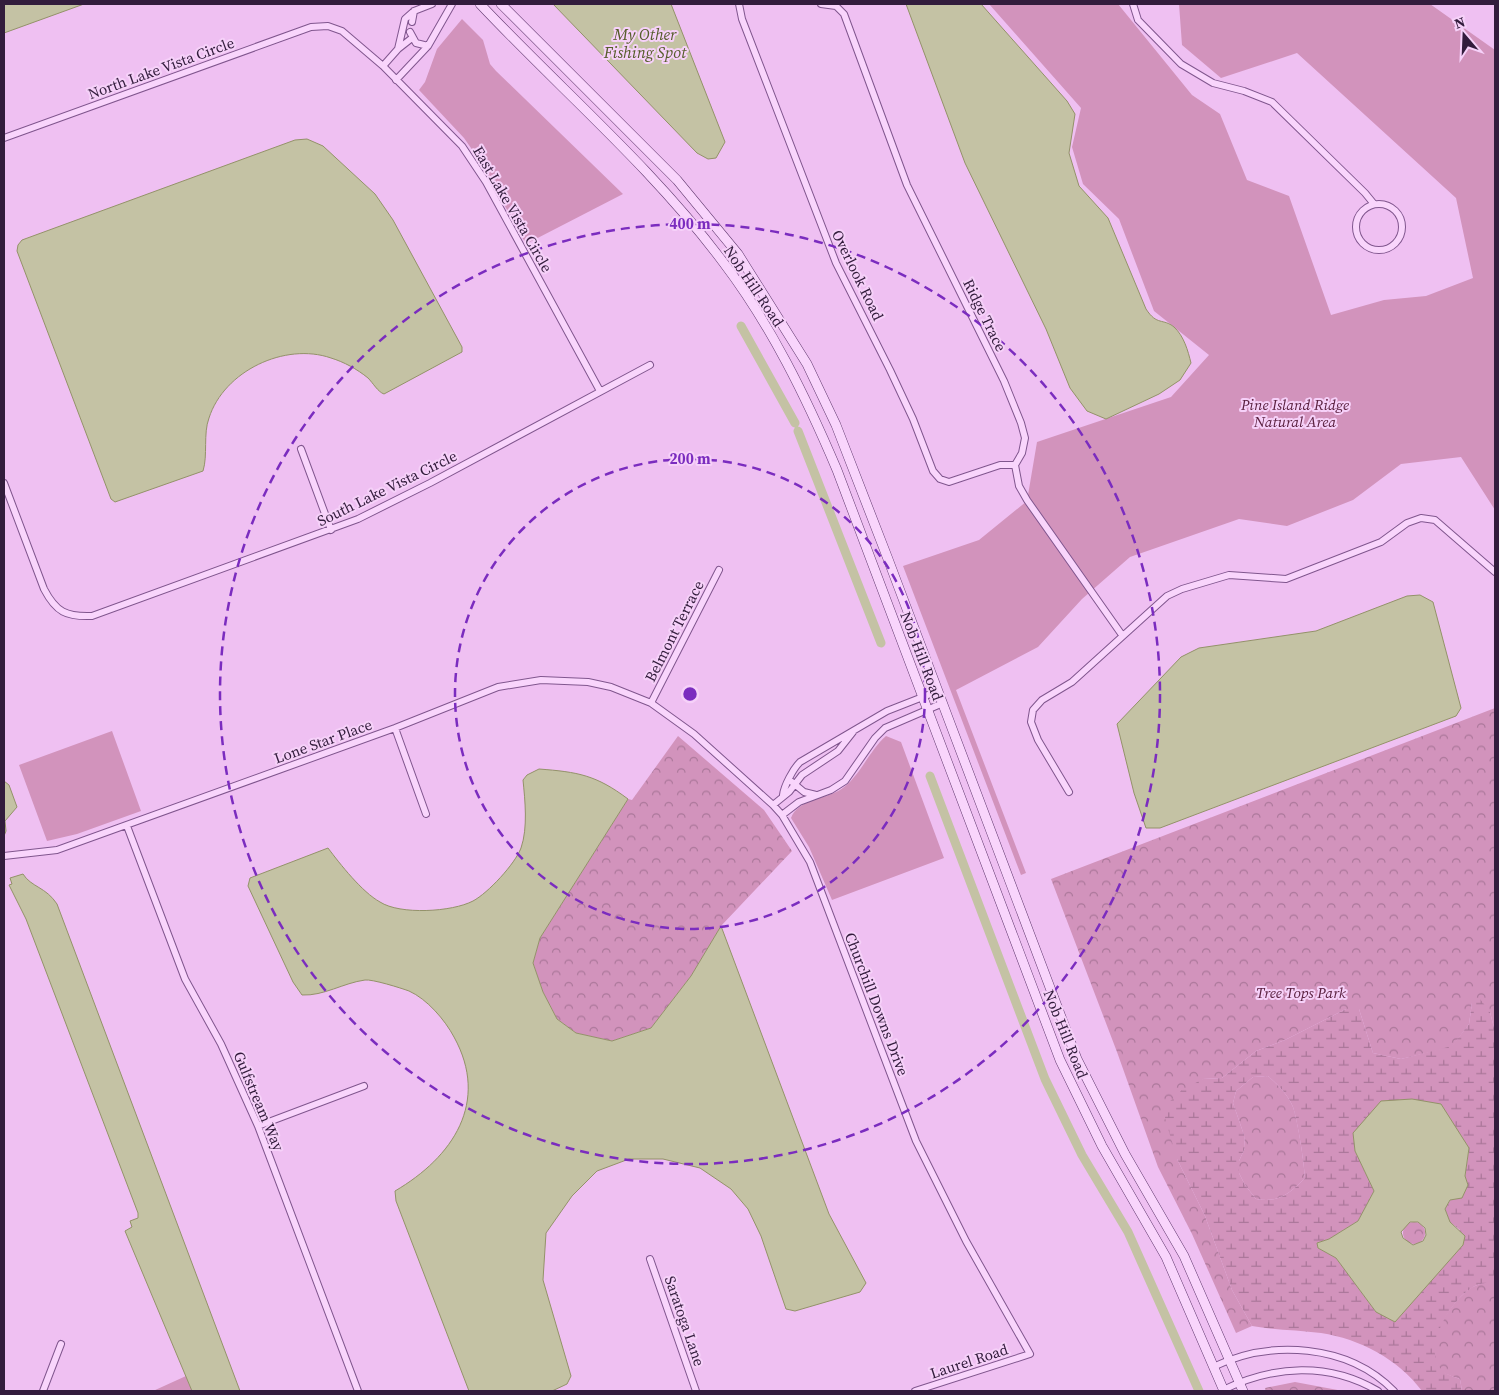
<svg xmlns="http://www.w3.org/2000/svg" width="1499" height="1395" font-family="'Source Serif 4',serif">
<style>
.green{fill:#d293bc}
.forest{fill:url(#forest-crowns)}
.wetland{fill:url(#wetland-marsh);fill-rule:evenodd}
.water{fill:#c4c2a4;stroke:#939269;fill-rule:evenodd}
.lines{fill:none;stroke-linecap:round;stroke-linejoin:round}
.canal{stroke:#c4c2a4;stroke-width:9}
.street-casing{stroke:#80568e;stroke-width:8}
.secondary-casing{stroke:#61396f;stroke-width:10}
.street{stroke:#f9d5fc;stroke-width:6}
.secondary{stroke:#f9d5fc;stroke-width:9}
.ring{fill:none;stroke:#7b2cbf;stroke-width:2.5;stroke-dasharray:9 6}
.labels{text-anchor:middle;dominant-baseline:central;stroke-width:4;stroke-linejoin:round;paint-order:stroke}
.street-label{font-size:15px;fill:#321c3c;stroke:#f6d1f9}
.park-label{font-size:15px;font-style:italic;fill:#5a203f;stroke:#f6d1f9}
.water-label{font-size:16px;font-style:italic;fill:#555d2a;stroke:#f6d1f9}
.centre{fill:#7b2cbf;stroke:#f6d1f9;stroke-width:2.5}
.ring-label{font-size:15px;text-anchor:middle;font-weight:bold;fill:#7b2cbf;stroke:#f6d1f9;stroke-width:4;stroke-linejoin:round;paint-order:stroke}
</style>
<defs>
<pattern id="forest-crowns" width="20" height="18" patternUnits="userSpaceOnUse" patternTransform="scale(1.25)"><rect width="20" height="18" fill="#d293bc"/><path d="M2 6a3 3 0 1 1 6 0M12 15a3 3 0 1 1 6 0" fill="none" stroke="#ab779a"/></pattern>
<pattern id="wetland-marsh" width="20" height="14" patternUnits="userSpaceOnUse" patternTransform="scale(1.25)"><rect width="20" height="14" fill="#d293bc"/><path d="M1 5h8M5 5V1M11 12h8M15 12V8" fill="none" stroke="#ab779a"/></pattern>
</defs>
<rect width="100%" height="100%" fill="#efc0f2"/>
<path class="green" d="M 989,4 L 1118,4 L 1192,95 L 1220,114 L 1247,180 L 1289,196 L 1331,315 L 1384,300 L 1426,296 L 1473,278 L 1456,198 L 1297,53 L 1221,78 L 1182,45 L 1179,4 L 1430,4 L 1495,50 L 1495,510 L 1461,457 L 1401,464 L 1353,500 L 1287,526 L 1239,519 L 1130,557 L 1082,599 L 1038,647 L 956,690 L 1026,873 L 1021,875 L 903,566 L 979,540 L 1027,501 L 1037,442 L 1171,397 L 1209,355 L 1154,311 L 1119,219 L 1083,184 L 1072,147 L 1081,108 Z
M 462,19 L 483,40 L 490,64 L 496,71 L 623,194 L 526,244 L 480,161 L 464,138 L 419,90 L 425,82 L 437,49 Z
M 112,731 L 141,811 L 77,834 L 47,841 L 19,765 Z
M 886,736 L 901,742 L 944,858 L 832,900 L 809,847 L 791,818 C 798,799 825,799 840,790 C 860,777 868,752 886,736 Z
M 186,1376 L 192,1391 L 153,1391 Z"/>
<path class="forest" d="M 1495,708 L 1495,1032 L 1490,1012 L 1472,1003 L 1469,1024 L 1452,1047 L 1401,1059 L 1373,1053 L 1359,1009 L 1346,1009 L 1285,1040 L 1256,1051 L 1222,1078 L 1203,1079 L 1177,1159 L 1205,1216 L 1232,1290 L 1252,1326 L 1236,1333 L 1192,1234 L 1158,1167 L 1117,1052 L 1051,879 Z
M 678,736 L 764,810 L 792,851 L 721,926 L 691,976 L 651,1028 L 612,1041 L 576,1033 L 557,1019 L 543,992 L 533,963 L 540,938 L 628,799 L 632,800 Z
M 1268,1076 C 1278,1085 1288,1095 1293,1107 C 1298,1122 1304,1161 1305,1178 C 1289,1194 1279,1203 1256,1199 L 1245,1185 L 1239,1173 L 1239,1161 L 1245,1148 L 1244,1135 L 1233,1103 L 1236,1091 L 1253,1077 Z
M1403 1233a11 11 0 1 1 22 0a11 11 0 1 1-22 0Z
M 1486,1282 L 1495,1282 L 1495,1391 L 1462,1391 L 1460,1379 C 1455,1377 1446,1375 1442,1371 C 1419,1349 1449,1305 1468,1290 C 1473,1286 1480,1284 1486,1282 Z
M 1295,1382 L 1343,1391 L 1266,1391 L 1265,1388 Z"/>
<path class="wetland" d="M 1480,999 L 1490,1012 L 1495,1032 L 1495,1282 C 1486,1282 1477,1284 1470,1289 C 1450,1302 1420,1351 1443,1371 C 1447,1375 1455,1377 1460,1379 L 1462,1391 L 1422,1391 C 1398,1359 1360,1339 1321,1333 C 1298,1330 1275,1330 1252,1326 L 1232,1290 L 1205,1216 L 1177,1159 L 1165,1118 L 1167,1104 L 1182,1090 L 1203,1079 L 1222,1078 L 1256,1051 L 1285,1040 L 1346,1009 L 1359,1009 L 1373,1053 L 1401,1059 L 1452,1046 L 1469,1024 L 1472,1003 ZM 1268,1076 C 1278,1085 1288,1095 1293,1107 C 1298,1123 1304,1161 1305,1178 C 1289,1194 1279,1203 1256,1199 L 1245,1185 L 1239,1173 L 1239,1161 L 1245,1148 L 1244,1135 L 1233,1103 L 1236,1091 L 1253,1077 ZM 1469,1149 L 1465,1176 L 1445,1209 L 1450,1222 L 1460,1230 L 1376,1312 L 1336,1258 L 1318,1248 L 1317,1243 L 1329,1239 L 1358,1221 L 1374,1191 L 1355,1151 Z"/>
<path class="water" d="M 4,4 L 84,4 L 4,33 Z
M 553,4 L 671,4 L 725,142 L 716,158 L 708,159 L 697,153 Z
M 906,4 L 981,4 L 1067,101 L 1075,114 L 1069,153 L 1079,186 L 1108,218 L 1146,309 C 1157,326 1163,318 1174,327 C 1184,336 1188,351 1191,363 L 1180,380 L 1159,394 L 1106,419 L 1087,411 L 1070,388 L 1046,329 L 965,163 Z
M 307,139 L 323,146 L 375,194 L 393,220 L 462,347 L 462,352 L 384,394 C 378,392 373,383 368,378 C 357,369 344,362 331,358 C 285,342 224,371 209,418 C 203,434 208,455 203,471 L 115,502 L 111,499 L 17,251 L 18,245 L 22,240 L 295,140 Z
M 1420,595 L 1433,602 L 1461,708 L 1456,716 L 1160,828 L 1146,828 L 1134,793 L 1117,724 L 1181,657 L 1199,648 L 1316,631 L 1407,596 Z
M 539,769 C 578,772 596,775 628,799 L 540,938 L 533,963 L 543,992 L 557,1019 L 576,1033 L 612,1041 L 651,1028 L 691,976 L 721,926 L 829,1214 L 866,1283 L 860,1292 L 795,1311 L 786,1309 L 761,1236 L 748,1209 L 731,1189 L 700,1168 L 663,1159 L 629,1159 L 597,1171 L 572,1196 L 546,1233 L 543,1280 L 571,1376 L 567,1384 L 552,1391 L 469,1391 L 396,1201 L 395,1191 C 453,1157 490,1102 454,1037 C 445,1020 427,999 409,991 C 401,988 372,979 365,980 C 343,983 324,996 302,995 L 293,982 L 248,886 L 250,878 L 328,848 C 340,864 362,892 380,902 C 400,915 452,912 473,901 C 488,893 515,864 521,848 C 528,828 525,800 523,780 L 527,775 Z
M 4,781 L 9,785 L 17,807 L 5,821 L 6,831 L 4,836 Z
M 23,874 C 31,887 46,887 57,904 L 240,1391 L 192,1391 L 125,1231 L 132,1227 L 130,1221 L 138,1218 L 138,1213 L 26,919 L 9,885 L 12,884 L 10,878 Z
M 1412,1099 L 1441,1104 L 1469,1148 L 1465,1176 L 1468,1185 L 1462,1198 L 1450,1200 L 1445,1209 L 1450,1222 L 1465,1236 L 1463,1245 L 1395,1322 L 1376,1312 L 1336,1258 L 1318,1248 L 1317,1243 L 1329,1239 L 1358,1221 L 1374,1191 L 1355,1151 L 1353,1133 L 1381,1101 ZM 1410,1222 L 1418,1222 L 1425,1228 L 1426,1235 L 1423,1241 L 1413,1245 L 1403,1238 L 1401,1232 Z"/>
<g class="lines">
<path class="canal" d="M 741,326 L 795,423
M 798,431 L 881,643
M 930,776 L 1045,1079 L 1082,1155 L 1128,1232 L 1199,1391"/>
<defs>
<path id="street" d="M 739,4 L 742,19 L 836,263 L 890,370 L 913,419 L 933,471 L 940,479 L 949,482 L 1000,465 L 1015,465
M 821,4 L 836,6 L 844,14 L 907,185 L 1004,381 L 1021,423 L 1025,438 L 1022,453 L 1015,465 L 1019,486 L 1027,500 L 1122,635
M 1133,4 L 1138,20 L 1181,64 L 1213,83 L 1244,91 L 1272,102 L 1365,193 L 1374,204
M 412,22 L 414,11
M 410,32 L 416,43 L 428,46
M 398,49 L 412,38
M 383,66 L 398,49 L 405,19 L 414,11 L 432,4
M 396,80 L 428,46 L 452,4
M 4,138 L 311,27 L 328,26 L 342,31 L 383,66 L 462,146 L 486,182 L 600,391
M1356 227a23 23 0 1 1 46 0a23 23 0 1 1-46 0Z
M 301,449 L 331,530
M 4,483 L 44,589 C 56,612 66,617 92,616 L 358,519 L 430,483 L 650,365
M 651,703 L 719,570
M 395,728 L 426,814
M 792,782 L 804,792 L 816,795
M 1069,792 L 1038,740 L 1031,722 L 1033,710 L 1042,700 L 1072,682 L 1167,596 L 1182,589 L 1229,575 L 1286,579 L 1381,542 L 1407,523 L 1421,518 L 1435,520 L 1495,572
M 783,795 C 784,786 793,769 800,762 L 887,711 L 938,691
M 773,805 L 789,792 L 802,775 L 838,751 L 853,732
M 782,815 L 799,802 L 831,790 L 845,781 L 875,738 L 885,728 L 943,703
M 127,826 L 185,979 L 221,1044 L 258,1126 L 358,1391
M 4,856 L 57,850 L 395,728 L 498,687 L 541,680 L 588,682 L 611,687 L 651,703 L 694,734 L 773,805 L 782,815 L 810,862 L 916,1141 L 966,1241 L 1030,1354 L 915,1391
M 258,1126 L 364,1086
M 650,1259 L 696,1391
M 1213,1367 C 1271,1339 1348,1344 1394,1391
M 1223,1390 C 1274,1365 1329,1362 1378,1391
M 43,1391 L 61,1344"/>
<path id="secondary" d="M 480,4 C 561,90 652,167 723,262 C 771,325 806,397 837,470 L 1060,1060 L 1102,1146 L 1166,1257 L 1224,1391
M 501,4 L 677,180 L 738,254 L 807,364 L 836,425 L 888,559 L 1077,1059 L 1125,1154 L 1184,1256 L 1243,1391"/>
</defs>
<use href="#street" class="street-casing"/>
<use href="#secondary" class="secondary-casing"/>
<use href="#street" class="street"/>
<use href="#secondary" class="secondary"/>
</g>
<g class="ring">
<circle cx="690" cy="694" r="235"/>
<circle cx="690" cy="694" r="470"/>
</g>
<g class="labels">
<g class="street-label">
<text transform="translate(161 68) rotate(-20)">North Lake Vista Circle</text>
<text transform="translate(513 209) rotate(60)">East Lake Vista Circle</text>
<text transform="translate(858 275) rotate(64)">Overlook Road</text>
<text transform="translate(754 286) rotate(56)">Nob Hill Road</text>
<text transform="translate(985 315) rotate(64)">Ridge Trace</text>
<text transform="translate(387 488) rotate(-26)">South Lake Vista Circle</text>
<text transform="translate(674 631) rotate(-63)">Belmont Terrace</text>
<text transform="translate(922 656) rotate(69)">Nob Hill Road</text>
<text transform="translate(323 741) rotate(-20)">Lone Star Place</text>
<text transform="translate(877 1004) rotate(69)">Churchill Downs Drive</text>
<text transform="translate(1066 1034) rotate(68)">Nob Hill Road</text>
<text transform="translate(259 1101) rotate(67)">Gulfstream Way</text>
<text transform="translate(685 1321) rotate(71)">Saratoga Lane</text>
<text transform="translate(969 1361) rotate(-18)">Laurel Road</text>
</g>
<g class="park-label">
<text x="1295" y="404">Pine Island Ridge<tspan x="1295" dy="17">Natural Area</tspan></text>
<text x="1301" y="992">Tree Tops Park</text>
</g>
<g class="water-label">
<text x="645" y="34">My Other<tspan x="645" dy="18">Fishing Spot</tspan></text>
</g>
</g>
<circle cx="690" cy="694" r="8" class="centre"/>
<g class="ring-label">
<text x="690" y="229">400 m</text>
<text x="690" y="464">200 m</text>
</g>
<rect width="1499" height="1395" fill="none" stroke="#321c3c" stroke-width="10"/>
<g transform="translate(1464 35) rotate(341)" stroke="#f6d1f9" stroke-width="4" paint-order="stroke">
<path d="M0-4L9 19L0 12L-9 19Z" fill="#321c3c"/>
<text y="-8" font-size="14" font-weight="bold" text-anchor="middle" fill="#321c3c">N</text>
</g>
</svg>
